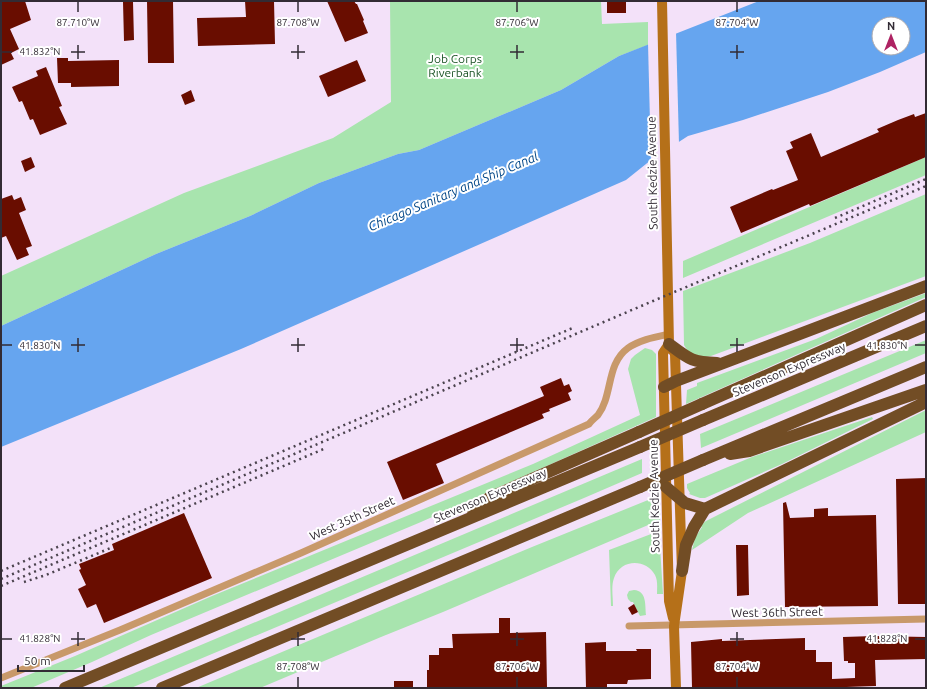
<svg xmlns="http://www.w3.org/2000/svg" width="927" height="689" font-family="Ubuntu,sans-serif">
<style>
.green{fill:#a8e4ae}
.water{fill:#66a5ef;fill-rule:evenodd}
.pier{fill:#f3e1f9}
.building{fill:#690d00}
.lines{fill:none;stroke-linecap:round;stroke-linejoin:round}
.street{stroke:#c8996a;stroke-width:7}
.secondary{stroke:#b57019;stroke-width:10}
.highway{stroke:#724d25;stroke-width:12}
.rail{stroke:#4b434e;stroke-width:2.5;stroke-dasharray:2 4;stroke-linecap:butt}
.highway-bridge{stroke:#724d25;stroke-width:12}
.ticks{fill:none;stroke:#322b34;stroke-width:1.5}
.labels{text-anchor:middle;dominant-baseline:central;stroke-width:4;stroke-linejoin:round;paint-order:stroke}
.park-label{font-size:12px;fill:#1b5325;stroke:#fff}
.street-label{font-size:12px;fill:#322b34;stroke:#fff}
.water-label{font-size:13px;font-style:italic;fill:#004687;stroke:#fff}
.ticks-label{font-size:10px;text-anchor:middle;fill:#322b34;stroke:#fff;stroke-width:4;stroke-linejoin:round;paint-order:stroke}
</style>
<rect width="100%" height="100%" fill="#f3e1f9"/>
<path class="green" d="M 390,1 L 601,1 L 602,24 L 648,22 L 648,45 L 619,56 L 561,90 L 419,150 L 398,154 L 319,183 L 250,216 L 156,254 L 1,326 L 1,276 L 184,193 L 333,138 L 391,102 Z
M 926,157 L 926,175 L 683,278 L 683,261 Z
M 926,194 L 926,276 L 711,356 L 705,357 L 689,353 L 684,345 L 683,291 L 810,243 Z
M 926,293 L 926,297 L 686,404 L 687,390 L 697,386 L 697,383 L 816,339 L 872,313 Z
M 926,340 L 926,353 L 701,448 L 700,434 Z
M 645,348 L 652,350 L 656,354 L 656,417 L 421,522 L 151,635 L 92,662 L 31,688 L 1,688 L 1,686 L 75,656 L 212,596 L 533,464 L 640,415 L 628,369 L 631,359 L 635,355 Z
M 926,410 L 926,432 L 748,513 L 692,550 L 695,538 L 702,527 L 700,526 L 706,521 Z
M 872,417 L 873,419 L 782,464 L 705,498 L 700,498 L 689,494 L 690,493 L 687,488 L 687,484 L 752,457 Z
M 642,459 L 642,473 L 584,498 L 131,688 L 99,688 Z
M 658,496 L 660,520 L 443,612 L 381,637 L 260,688 L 196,688 L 532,547 Z
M 659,531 L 663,594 L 657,594 C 657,588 658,581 655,575 C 646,558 620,559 614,578 C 611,586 613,597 613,606 L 611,606 L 609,550 Z
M 634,590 C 647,591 645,605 646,615 L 640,616 L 633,602 L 631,602 L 628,599 L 627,595 L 629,591 Z"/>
<path class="water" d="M 759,1 L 926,1 L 926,52 L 880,72 L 828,92 L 743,120 L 688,136 L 651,160 L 626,180 L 241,349 L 1,447 L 1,326 L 156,254 L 250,216 L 319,183 L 398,154 L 419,150 L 561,90 L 619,56 ZM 879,24 L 903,24 L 903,48 L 879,48 Z"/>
<path class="pier" d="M 676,32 L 679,144 L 651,162 L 648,43 Z"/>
<path class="building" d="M 1,1 L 25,1 L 31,20 L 10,29 L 19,49 L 11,53 L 14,59 L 1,65 Z
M 147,1 L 173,1 L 174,63 L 148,63 Z
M 245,1 L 274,1 L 275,44 L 198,46 L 197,18 L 246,17 Z
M 327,1 L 354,1 L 356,4 L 357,4 L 364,20 L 363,21 L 368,33 L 345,42 Z
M 607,1 L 626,1 L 626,13 L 607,13 Z
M 123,2 L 133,2 L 134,40 L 124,41 Z
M 57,58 L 68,58 L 68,61 L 119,60 L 119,86 L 71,87 L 71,83 L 58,83 Z
M 357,60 L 366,81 L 328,97 L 319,76 Z
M 46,67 L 62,106 L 59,107 L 67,124 L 40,135 L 33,119 L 30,120 L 22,101 L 19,102 L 12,87 L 38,76 L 36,71 Z
M 191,90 L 195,101 L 185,105 L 181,95 Z
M 926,113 L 926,157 L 810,206 L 809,204 L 741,233 L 730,207 L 772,189 L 773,190 L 798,180 L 786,151 L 793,148 L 790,142 L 811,133 L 821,157 L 879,132 L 877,129 L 898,120 L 914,114 L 915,117 Z
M 31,157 L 35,167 L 25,172 L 21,161 Z
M 12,195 L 14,200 L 21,197 L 26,210 L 19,213 L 32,246 L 26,248 L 29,255 L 17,260 L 6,236 L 1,238 L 1,199 Z
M 561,378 L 564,386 L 569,384 L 572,391 L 568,393 L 571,400 L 549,409 L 550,411 L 542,414 L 544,418 L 436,464 L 444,483 L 403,500 L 387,462 L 544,396 L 540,387 Z
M 926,478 L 926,604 L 898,604 L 896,479 Z
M 786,502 L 790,518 L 814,517 L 814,509 L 828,508 L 828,516 L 876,515 L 878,606 L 785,607 L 783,503 Z
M 184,513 L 212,578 L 104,623 L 96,604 L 87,608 L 78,589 L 86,585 L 79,570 L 81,569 L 79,564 L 114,550 L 112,544 Z
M 736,545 L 748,545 L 749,595 L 737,596 Z
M 634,604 L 638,612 L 632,615 L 628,608 Z
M 499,618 L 510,618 L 510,633 L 546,632 L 547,688 L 427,688 L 427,670 L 429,670 L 429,655 L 439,655 L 439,648 L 453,648 L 452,634 L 499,633 Z
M 874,636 L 926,637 L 926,659 L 875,660 L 876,686 L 817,688 L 692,688 L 691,642 L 722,639 L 722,641 L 805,638 L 805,650 L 816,650 L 816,662 L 832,662 L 832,679 L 855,678 L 855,663 L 848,663 L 848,661 L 844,661 L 843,637 Z
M 606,642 L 606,651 L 637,651 L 636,649 L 651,649 L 651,679 L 628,680 L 627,684 L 607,684 L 607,688 L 586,688 L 585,643 Z
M 394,681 L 413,681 L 413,688 L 394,688 Z"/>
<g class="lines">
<path class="street" d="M 629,626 L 926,619
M 1,678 L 120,630 L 301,553 L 589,424 C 591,421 595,418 598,415 C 613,395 606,364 628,348 C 639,340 655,337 669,334"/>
<path class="secondary" d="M 662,1 L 669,344 L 675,354 L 682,571 L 674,626 L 676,688
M 669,344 L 663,353 L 669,601 L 673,618"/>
<path class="highway" d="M 669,344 C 689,359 691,362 717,363
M 664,387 L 676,381 L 926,286
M 702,404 L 926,305
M 703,420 L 926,326
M 730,454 L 749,451 L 926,390
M 703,460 L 926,367
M 666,487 L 685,503 L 705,509
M 473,514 L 489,498 L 639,432
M 682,571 L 686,545 L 694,527 L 705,509 L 926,402
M 65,688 L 640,447
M 162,688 L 640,487"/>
<path class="rail" d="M 835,218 L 926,179
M 1,571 L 575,327
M 1,579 L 653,301 L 926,186
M 24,582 L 46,575 L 113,547
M 1,586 L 326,448"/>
<path class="highway-bridge" d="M 639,432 L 702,404
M 640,447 L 703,420
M 640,487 L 703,460"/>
</g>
<path class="ticks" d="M 78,2 L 78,12M 298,2 L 298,12M 517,2 L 517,12M 737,2 L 737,12M 78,45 L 78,59M 298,45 L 298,59M 517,45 L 517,59M 737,45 L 737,59M 2,52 L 12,52M 71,52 L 85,52M 291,52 L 305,52M 510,52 L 524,52M 730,52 L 744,52M 78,338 L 78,352M 298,338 L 298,352M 517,338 L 517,352M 737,338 L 737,352M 2,345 L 12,345M 71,345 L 85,345M 291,345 L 305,345M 510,345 L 524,345M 730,345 L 744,345M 915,345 L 925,345M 78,632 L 78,646M 298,632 L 298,646M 517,632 L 517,646M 737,632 L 737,646M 2,639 L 12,639M 71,639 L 85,639M 291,639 L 305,639M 510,639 L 524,639M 730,639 L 744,639M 915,639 L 925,639M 298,677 L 298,687M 517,677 L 517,687M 737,677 L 737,687"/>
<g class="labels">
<g class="park-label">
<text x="455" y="58">Job Corps<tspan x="455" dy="14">Riverbank</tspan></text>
</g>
<g class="street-label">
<text transform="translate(652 173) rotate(-91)">South Kedzie Avenue</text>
<text transform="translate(789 369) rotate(-23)">Stevenson Expressway</text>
<text transform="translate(490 495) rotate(-23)">Stevenson Expressway</text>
<text transform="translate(654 496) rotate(-91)">South Kedzie Avenue</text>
<text transform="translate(352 518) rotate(-24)">West 35th Street</text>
<text transform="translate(777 612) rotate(-1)">West 36th Street</text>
</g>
<g class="water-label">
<text transform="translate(453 191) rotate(-23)">Chicago Sanitary and Ship Canal</text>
</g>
</g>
<g class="ticks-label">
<text x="78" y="26">87.710°W</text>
<text x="298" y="26">87.708°W</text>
<text x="517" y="26">87.706°W</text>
<text x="737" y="26">87.704°W</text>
<text x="40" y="55">41.832°N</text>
<text x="40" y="349">41.830°N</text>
<text x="887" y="349">41.830°N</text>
<text x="40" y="642">41.828°N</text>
<text x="887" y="642">41.828°N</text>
<text x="298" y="670">87.708°W</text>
<text x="517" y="670">87.706°W</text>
<text x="737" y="670">87.704°W</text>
</g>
<rect width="927" height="689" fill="none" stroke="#322b34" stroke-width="4"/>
<g transform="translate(891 36)"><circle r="19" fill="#ffffff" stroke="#adaaae"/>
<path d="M0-3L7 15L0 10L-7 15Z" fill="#ae2363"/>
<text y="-6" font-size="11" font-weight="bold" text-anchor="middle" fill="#322b34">N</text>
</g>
<path d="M18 665v6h66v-6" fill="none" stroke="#322b34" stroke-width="2"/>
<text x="24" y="665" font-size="12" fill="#322b34" stroke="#ffffff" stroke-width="3" paint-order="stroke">50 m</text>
</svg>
